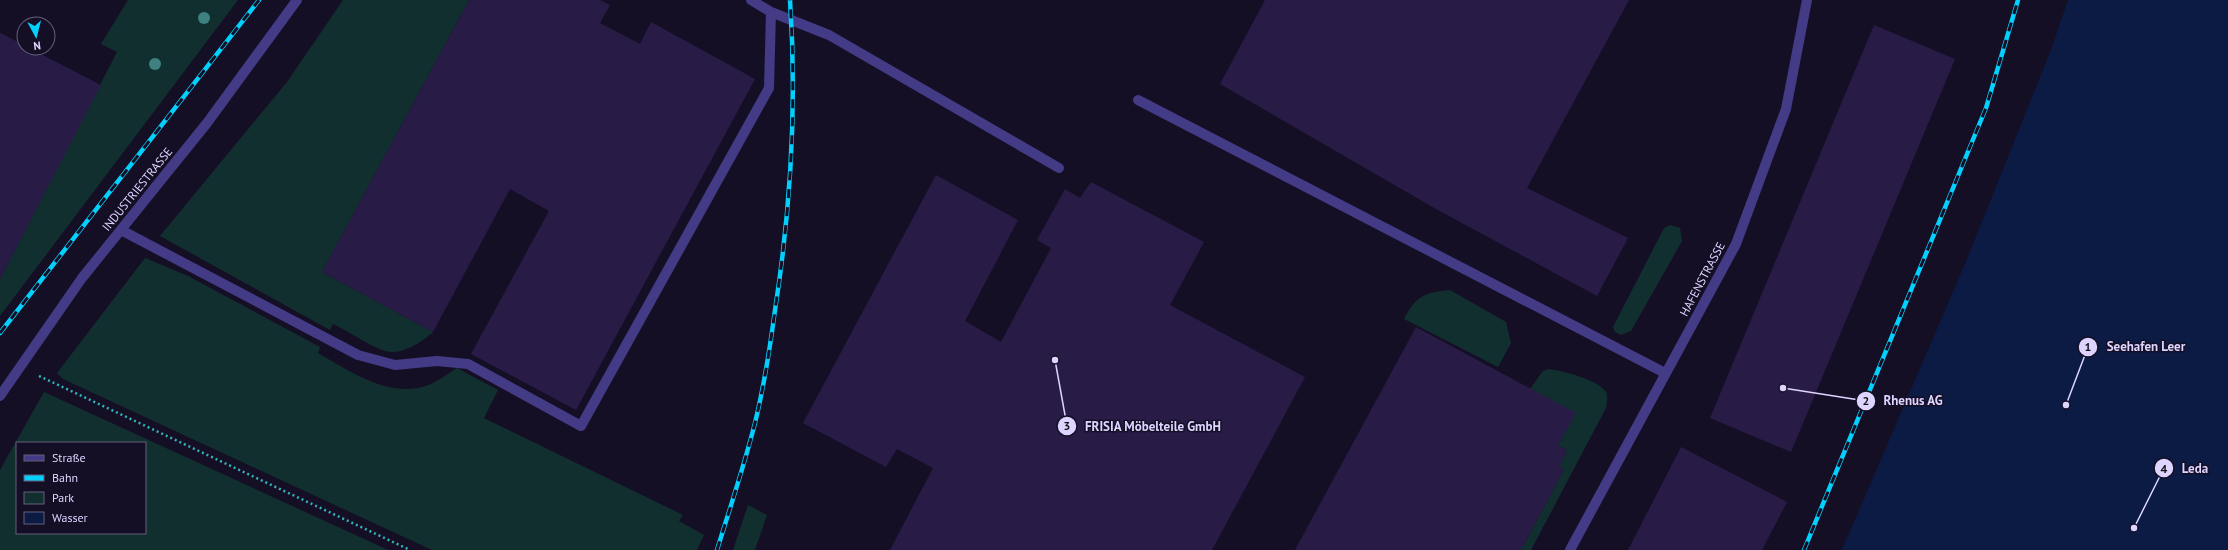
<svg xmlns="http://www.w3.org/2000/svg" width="2228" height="550" font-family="'PT Sans',sans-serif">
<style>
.green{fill:#122f30;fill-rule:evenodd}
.water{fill:#0b1b44}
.building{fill:#281c47}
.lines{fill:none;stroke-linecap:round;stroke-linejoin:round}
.path{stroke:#30b5b7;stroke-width:2.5;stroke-dasharray:2 3;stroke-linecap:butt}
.minor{stroke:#433b85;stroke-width:10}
.rail-casing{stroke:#03d0fd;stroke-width:4.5}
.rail{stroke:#150f26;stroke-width:3;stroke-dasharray:9;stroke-linecap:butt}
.tree{fill:#3f8180}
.labels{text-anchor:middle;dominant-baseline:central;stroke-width:3;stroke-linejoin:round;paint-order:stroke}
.street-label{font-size:12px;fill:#ddd5ff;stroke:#150f26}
.leader{fill:none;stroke:#ddd5ff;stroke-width:1.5}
.callout-dot{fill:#ddd5ff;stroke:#150f26;stroke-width:1.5}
.mark-label{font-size:12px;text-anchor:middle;font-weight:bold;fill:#111}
.callout-label{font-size:13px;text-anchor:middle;font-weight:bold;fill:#ddd5ff;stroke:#150f26;stroke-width:3;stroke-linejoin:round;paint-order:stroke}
</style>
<rect width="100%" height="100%" fill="#150f26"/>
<path class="green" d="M 128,0 L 238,0 L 0,316 L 0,279 L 117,52 L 101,44 Z
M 343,0 L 469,0 L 322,272 L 433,332 C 422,342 401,356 385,351 C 368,345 350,332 333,324 L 330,330 L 160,236 L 287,82 Z
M 1670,225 L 1680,228 L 1682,241 L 1631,331 L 1621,335 L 1615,332 L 1613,327 L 1664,228 Z
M 145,258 L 188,276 L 320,347 L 318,353 C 348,370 382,394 418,388 C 432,386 446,375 457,368 L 498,390 L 484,418 L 683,515 L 679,521 L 704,535 L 697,550 L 432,550 L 63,379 L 57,373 Z
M 1450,290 L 1506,322 L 1511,343 L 1498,367 L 1404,319 C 1416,296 1425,292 1450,290 Z
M 1549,369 C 1563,371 1599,380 1606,392 C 1608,397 1607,403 1606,408 L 1531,550 L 1521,550 L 1564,469 L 1559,466 L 1567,450 L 1558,445 L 1575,413 L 1530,389 L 1543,371 Z
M 44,392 L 388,550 L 0,550 L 0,470 ZM 17,443 L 145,443 L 145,533 L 17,533 Z
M 748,505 L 767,515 L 755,550 L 733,550 Z"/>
<path class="water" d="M 2068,0 L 2228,0 L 2228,550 L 1842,550 L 1967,259 L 2051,50 Z"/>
<path class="building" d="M 469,0 L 600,0 L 610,5 L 600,23 L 640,44 L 651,22 L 755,79 L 576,410 L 471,354 L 549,211 L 510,189 L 433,332 L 322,272 Z
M 1265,0 L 1629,0 L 1527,188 L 1628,238 L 1597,296 L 1436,209 L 1220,84 Z
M 1874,25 L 1955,59 L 1791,452 L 1710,418 Z
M 0,33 L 24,45 L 24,48 L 29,48 L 101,85 L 0,279 Z
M 936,175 L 1018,220 L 965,321 L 1001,342 L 1051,248 L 1037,240 L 1065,189 L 1080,198 L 1091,182 L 1204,242 L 1170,305 L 1305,377 L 1212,550 L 890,550 L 933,468 L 897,449 L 886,467 L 803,423 Z
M 1416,327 L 1576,413 L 1558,445 L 1567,450 L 1559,466 L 1564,469 L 1521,550 L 1295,550 Z
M 1681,447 L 1787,502 L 1762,550 L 1628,550 Z"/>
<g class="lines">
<path class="path" d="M 39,376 L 410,550"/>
<path class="minor" d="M 771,12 L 829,35 L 1059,168
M 1138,100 L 1665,373
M 121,230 L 358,355 L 395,365 L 437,361 L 468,364 L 581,426 L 769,88 L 771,12 L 751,0
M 0,396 L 82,278 L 207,123 L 297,0
M 1570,550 L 1736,244 L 1786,109 L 1807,0"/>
<defs>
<path id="rail" d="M 0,333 L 259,0
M 717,550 C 730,508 744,466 755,423 C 764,386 770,348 775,310 C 791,207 797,104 790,0
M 1804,550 L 1986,108 L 2018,0"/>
</defs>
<use href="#rail" class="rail-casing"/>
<use href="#rail" class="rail"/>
</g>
<g class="tree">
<circle cx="204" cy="18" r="6"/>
<circle cx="155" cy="64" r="6"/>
</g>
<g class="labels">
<g class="street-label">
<text transform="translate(137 189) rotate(-51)">INDUSTRIESTRASSE</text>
<text transform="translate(1702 279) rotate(-62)">HAFENSTRASSE</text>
</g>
</g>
<path class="leader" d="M2066 405L2088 347M1783 388L1866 401M1055 360L1067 426M2134 528L2164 468"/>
<g class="callout-dot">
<circle cx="2066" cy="405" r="4"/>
<circle cx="1783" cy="388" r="4"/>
<circle cx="1055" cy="360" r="4"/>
<circle cx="2134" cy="528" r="4"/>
<circle cx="2088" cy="347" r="10"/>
<circle cx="1866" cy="401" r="10"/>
<circle cx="1067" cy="426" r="10"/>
<circle cx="2164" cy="468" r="10"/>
</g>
<g class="mark-label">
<text x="2088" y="351">1</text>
<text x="1866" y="405">2</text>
<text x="1067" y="430">3</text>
<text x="2164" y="473">4</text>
</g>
<g class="callout-label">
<text x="2146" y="351">Seehafen Leer</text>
<text x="1913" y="405">Rhenus AG</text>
<text x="1153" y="431">FRISIA Möbelteile GmbH</text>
<text x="2195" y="473">Leda</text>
</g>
<rect x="16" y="442" width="130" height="92" fill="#150f26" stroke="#655e7d"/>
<rect x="24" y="455" width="20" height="6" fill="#433b85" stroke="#655e7d"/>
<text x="52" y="462" font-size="12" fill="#ddd5ff">Straße</text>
<rect x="24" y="475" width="20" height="6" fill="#03d0fd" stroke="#655e7d"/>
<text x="52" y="482" font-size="12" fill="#ddd5ff">Bahn</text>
<rect x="24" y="492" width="20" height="12" fill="#122f30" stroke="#655e7d"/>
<text x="52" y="502" font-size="12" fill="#ddd5ff">Park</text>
<rect x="24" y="512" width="20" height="12" fill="#0b1b44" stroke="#655e7d"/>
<text x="52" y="522" font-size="12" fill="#ddd5ff">Wasser</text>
<g transform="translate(36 36) rotate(173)"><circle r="19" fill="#150f26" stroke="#655e7d"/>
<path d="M0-3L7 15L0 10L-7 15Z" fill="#03d0fd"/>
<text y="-6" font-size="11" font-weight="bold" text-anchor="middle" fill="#ddd5ff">N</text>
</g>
</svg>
